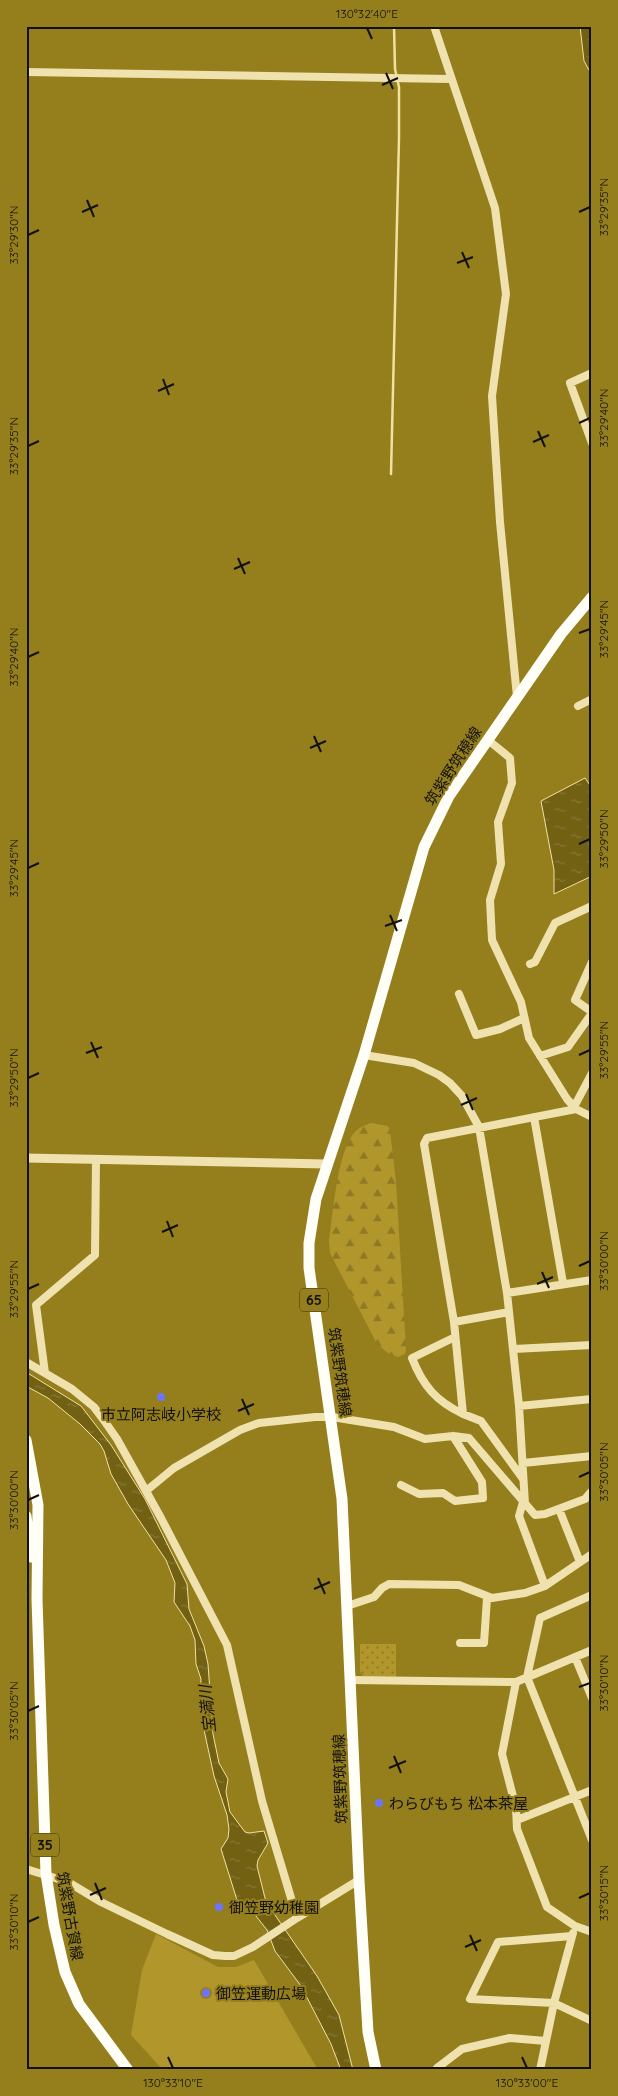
<svg xmlns="http://www.w3.org/2000/svg" width="618" height="2096" font-family="Quicksand,'Noto Sans JP',sans-serif">
<style>
.forest{fill:url(#forest-firs)}
.park{fill:url(#park-dots)}
.pitch{fill:#b1962c}
.water{fill:url(#water-ripples);stroke:#f1e0a2}
.lines{fill:none;stroke-linecap:round;stroke-linejoin:round}
.stream{stroke:#f1e0a2;stroke-width:2.5}
.minor{stroke:#efe2af;stroke-width:8}
.tertiary{stroke:#efe2af;stroke-width:9}
.primary{stroke:#fffef7;stroke-width:11}
.ticks{fill:none;stroke:#111;stroke-width:2}
.poi-dot{fill:#6d74ff;stroke:#957e1c;stroke-width:2}
.labels{text-anchor:middle;dominant-baseline:central;stroke-width:4;stroke-linejoin:round;paint-order:stroke}
.shield{fill:#957e1c;stroke:#393214;stroke-width:1}
.shield-label{font-size:14px;font-weight:bold;fill:#111}
.street-label{font-size:15px;fill:#111;stroke:#957e1c}
.poi-label{font-size:15px;fill:#111;stroke:#957e1c;text-anchor:start}
.water-label{font-size:16px;font-style:italic;fill:#111;stroke:#957e1c}
.neatline{fill:none;stroke:#111;stroke-width:2}
.ticks-label{font-size:12px;text-anchor:middle;fill:#111}
</style>
<defs>
<pattern id="forest-firs" width="22" height="20" patternUnits="userSpaceOnUse" patternTransform="scale(1.25)"><rect width="22" height="20" fill="#b1962c"/><path d="M5 1l3.5 6h-7zM16 11l3.5 6h-7z" fill="#8f7924"/></pattern>
<pattern id="park-dots" width="8" height="8" patternUnits="userSpaceOnUse" patternTransform="scale(1.25)"><rect width="8" height="8" fill="#b1962c"/><path d="M2 2h.1M6 6h.1" fill="none" stroke="#8f7924" stroke-width="1.8" stroke-linecap="round"/></pattern>
<pattern id="water-ripples" width="26" height="14" patternUnits="userSpaceOnUse" patternTransform="scale(1.25)"><rect width="26" height="14" fill="#736113"/><path d="M2 4q2-2 4 0t4 0M15 11q2-2 4 0t4 0" fill="none" stroke="#84773c"/></pattern>
</defs>
<rect width="100%" height="100%" fill="#957e1c"/>
<path class="forest" d="M 371,1123 L 388,1126 L 390,1131 L 396,1182 L 406,1350 L 405,1354 L 398,1357 L 388,1353 L 377,1344 L 330,1253 L 329,1242 C 333,1216 337,1147 357,1130 C 360,1127 366,1125 371,1123 Z"/>
<path class="park" d="M 360,1644 L 396,1644 L 396,1678 L 365,1678 L 360,1672 Z"/>
<path class="pitch" d="M 156,1934 L 218,1967 L 236,1967 L 254,1960 L 318,2070 L 163,2070 L 131,2035 L 142,1970 Z"/>
<path class="water" d="M 580,26 L 592,26 L 592,68 L 589,70 L 584,61 Z
M 585,778 L 592,788 L 592,876 L 554,894 L 554,870 L 541,801 Z
M 26,1372 L 81,1406 L 111,1445 L 145,1499 L 187,1584 L 189,1609 L 204,1646 L 208,1664 L 213,1734 L 219,1763 L 228,1779 L 226,1792 L 230,1812 L 245,1832 L 249,1833 L 264,1831 L 268,1843 L 258,1860 L 257,1866 L 266,1902 L 317,1976 L 339,2015 L 353,2070 L 341,2070 L 331,2044 L 301,1986 L 275,1951 L 267,1930 L 245,1902 L 237,1900 L 221,1849 L 228,1838 L 229,1829 L 227,1815 L 214,1776 L 204,1730 L 200,1704 L 201,1679 L 196,1664 L 195,1640 L 190,1626 L 174,1602 L 175,1583 L 166,1560 L 128,1504 L 111,1474 L 104,1451 L 100,1444 L 80,1424 L 48,1398 L 26,1386 Z"/>
<g class="lines">
<path class="stream" d="M 391,474 L 399,138 L 399,87 L 395,69 L 394,26"/>
<path class="minor" d="M 434,26 L 495,208 L 506,294 L 492,396 L 500,522 L 517,697
M 26,72 L 450,79
M 592,373 L 570,383 L 592,443
M 578,706 L 592,699
M 488,740 L 510,758 L 512,783 L 498,822 L 501,864 L 490,900 L 492,940 L 521,1002 L 529,1038 L 567,1099 L 576,1109 L 592,1117
M 592,962 L 575,1000 L 592,1012
M 530,964 L 535,962 L 555,923 L 592,906
M 459,994 L 476,1035 L 500,1029 L 524,1018
M 364,1055 L 414,1063 L 439,1075 L 450,1083 L 462,1096 L 479,1127 L 507,1293 L 519,1406 L 525,1504
M 540,1056 L 568,1047 L 592,1013
M 574,1107 L 592,1073
M 534,1117 L 563,1283
M 507,1293 L 592,1280
M 454,1322 L 509,1312
M 455,1337 L 412,1358 C 423,1386 436,1401 463,1414
M 514,1349 L 592,1345
M 26,1362 L 72,1389 L 94,1407 L 103,1419 L 117,1439 L 161,1518 L 227,1645 L 262,1801 L 297,1918
M 45,1373 L 36,1305 L 95,1255 L 96,1160
M 519,1406 L 592,1399
M 523,1463 L 592,1456
M 523,1479 L 481,1421 L 463,1414 L 454,1322 L 424,1144 L 427,1138 L 576,1109
M 401,1485 L 419,1494 L 443,1493 L 455,1501 L 483,1498 L 482,1482 L 453,1436
M 146,1491 L 174,1468 L 240,1430 L 259,1423 L 315,1417 L 332,1417 L 394,1427 L 425,1439 L 453,1436 L 469,1438 L 535,1515 L 545,1514 L 585,1499 L 592,1491
M 559,1509 L 580,1562
M 545,1586 L 592,1554
M 592,1595 L 540,1618 L 527,1677 L 592,1840
M 347,1606 L 374,1597 L 382,1588 L 389,1584 L 459,1585 L 492,1598 L 525,1593 L 545,1586 L 519,1516 L 523,1502
M 460,1643 L 484,1643 L 487,1598
M 575,1657 L 592,1698
M 351,1680 L 516,1682 L 592,1650
M 516,1682 L 502,1754 L 516,1808 L 517,1829 L 547,1907 L 575,1926 L 592,1932
M 517,1820 L 592,1790
M 26,1869 L 68,1882 L 101,1902 L 167,1934 L 213,1955 L 225,1956 L 234,1956 L 253,1947 L 297,1918 L 359,1880
M 572,1936 L 498,1942 L 470,1999 L 554,2003 L 592,2021
M 438,2070 L 437,2068 L 462,2049 L 510,2038 L 546,2041
M 540,2070 L 554,2003 L 573,1933"/>
<path class="tertiary" d="M 26,1158 L 326,1164"/>
<path class="primary" d="M 26,1440 L 38,1505 L 37,1599 L 46,1874 L 54,1925 L 65,1972 L 79,2004 L 128,2070
M 26,1516 L 31,1557
M 376,2070 L 368,2032 L 359,1880 L 342,1499 L 309,1268 L 309,1243 L 316,1199 L 364,1055 L 424,847 L 449,796 L 561,634 L 592,597"/>
</g>
<path class="ticks" d="M 367,28 L 372,39M 386,73 L 393,89M 382,85 L 398,78M 87,200 L 94,217M 82,212 L 98,205M 579,212 L 590,207M 28,235 L 39,230M 462,252 L 469,268M 457,263 L 473,257M 163,379 L 169,395M 158,391 L 174,384M 579,423 L 590,418M 538,431 L 545,447M 533,442 L 549,435M 28,446 L 39,441M 238,558 L 245,574M 234,569 L 250,562M 579,633 L 590,629M 28,657 L 39,652M 314,736 L 321,752M 310,748 L 326,741M 579,844 L 590,839M 28,868 L 39,863M 390,915 L 397,931M 385,926 L 402,920M 91,1042 L 98,1058M 86,1053 L 102,1047M 579,1055 L 590,1050M 28,1078 L 39,1073M 466,1094 L 473,1110M 461,1105 L 477,1098M 167,1221 L 173,1237M 162,1232 L 178,1225M 579,1266 L 590,1261M 542,1272 L 549,1288M 537,1284 L 553,1277M 28,1289 L 39,1284M 242,1399 L 249,1415M 238,1411 L 254,1404M 579,1477 L 590,1472M 28,1500 L 39,1495M 318,1578 L 325,1594M 314,1589 L 330,1582M 579,1687 L 590,1683M 28,1711 L 39,1706M 394,1756 L 401,1773M 389,1768 L 406,1761M 95,1883 L 102,1900M 90,1895 L 106,1888M 579,1898 L 590,1893M 28,1922 L 39,1917M 470,1935 L 477,1951M 465,1947 L 481,1940M 168,2057 L 173,2068M 522,2057 L 527,2068"/>
<g class="poi-dot">
<circle cx="161" cy="1397" r="5"/>
<circle cx="379" cy="1803" r="5"/>
<circle cx="219" cy="1907" r="5"/>
<circle cx="206" cy="1993" r="5"/>
</g>
<g class="labels">
<g class="shield">
<rect x="300" y="1288.5" width="28" height="23" rx="4"/>
<rect x="31" y="1833.5" width="28" height="23" rx="4"/>
</g>
<g class="shield-label">
<text x="314" y="1300">65</text>
<text x="45" y="1845">35</text>
</g>
<g class="street-label">
<text transform="translate(453 766) rotate(-57)">筑紫野筑穂線</text>
<text transform="translate(340 1372) rotate(82)">筑紫野筑穂線</text>
<text transform="translate(340 1779) rotate(-92)">筑紫野筑穂線</text>
<text transform="translate(70 1916) rotate(80)">筑紫野古賀線</text>
</g>
<g class="poi-label">
<text x="161" y="1414" text-anchor="middle">市立阿志岐小学校</text>
<text x="389" y="1803">わらびもち 松本茶屋</text>
<text x="229" y="1907">御笠野幼稚園</text>
<text x="216" y="1993">御笠運動広場</text>
</g>
<g class="water-label">
<text transform="translate(207 1709) rotate(-96)">宝満川</text>
</g>
</g>
<rect width="618" height="2096" fill="none" stroke="#957e1c" stroke-width="55"/>
<rect x="28" y="28" width="562" height="2040" class="neatline"/>
<g class="ticks-label">
<text x="367" y="18">130°32'40"E</text>
<text transform="translate(604 207) rotate(-90)" y="4">33°29'35"N</text>
<text transform="translate(14 235) rotate(-90)" y="4">33°29'30"N</text>
<text transform="translate(604 418) rotate(-90)" y="4">33°29'40"N</text>
<text transform="translate(14 446) rotate(-90)" y="4">33°29'35"N</text>
<text transform="translate(604 629) rotate(-90)" y="4">33°29'45"N</text>
<text transform="translate(14 657) rotate(-90)" y="4">33°29'40"N</text>
<text transform="translate(604 839) rotate(-90)" y="4">33°29'50"N</text>
<text transform="translate(14 868) rotate(-90)" y="4">33°29'45"N</text>
<text transform="translate(604 1050) rotate(-90)" y="4">33°29'55"N</text>
<text transform="translate(14 1078) rotate(-90)" y="4">33°29'50"N</text>
<text transform="translate(604 1261) rotate(-90)" y="4">33°30'00"N</text>
<text transform="translate(14 1289) rotate(-90)" y="4">33°29'55"N</text>
<text transform="translate(604 1472) rotate(-90)" y="4">33°30'05"N</text>
<text transform="translate(14 1500) rotate(-90)" y="4">33°30'00"N</text>
<text transform="translate(604 1683) rotate(-90)" y="4">33°30'10"N</text>
<text transform="translate(14 1711) rotate(-90)" y="4">33°30'05"N</text>
<text transform="translate(604 1893) rotate(-90)" y="4">33°30'15"N</text>
<text transform="translate(14 1922) rotate(-90)" y="4">33°30'10"N</text>
<text x="173" y="2087">130°33'10"E</text>
<text x="527" y="2087">130°33'00"E</text>
</g>
</svg>
